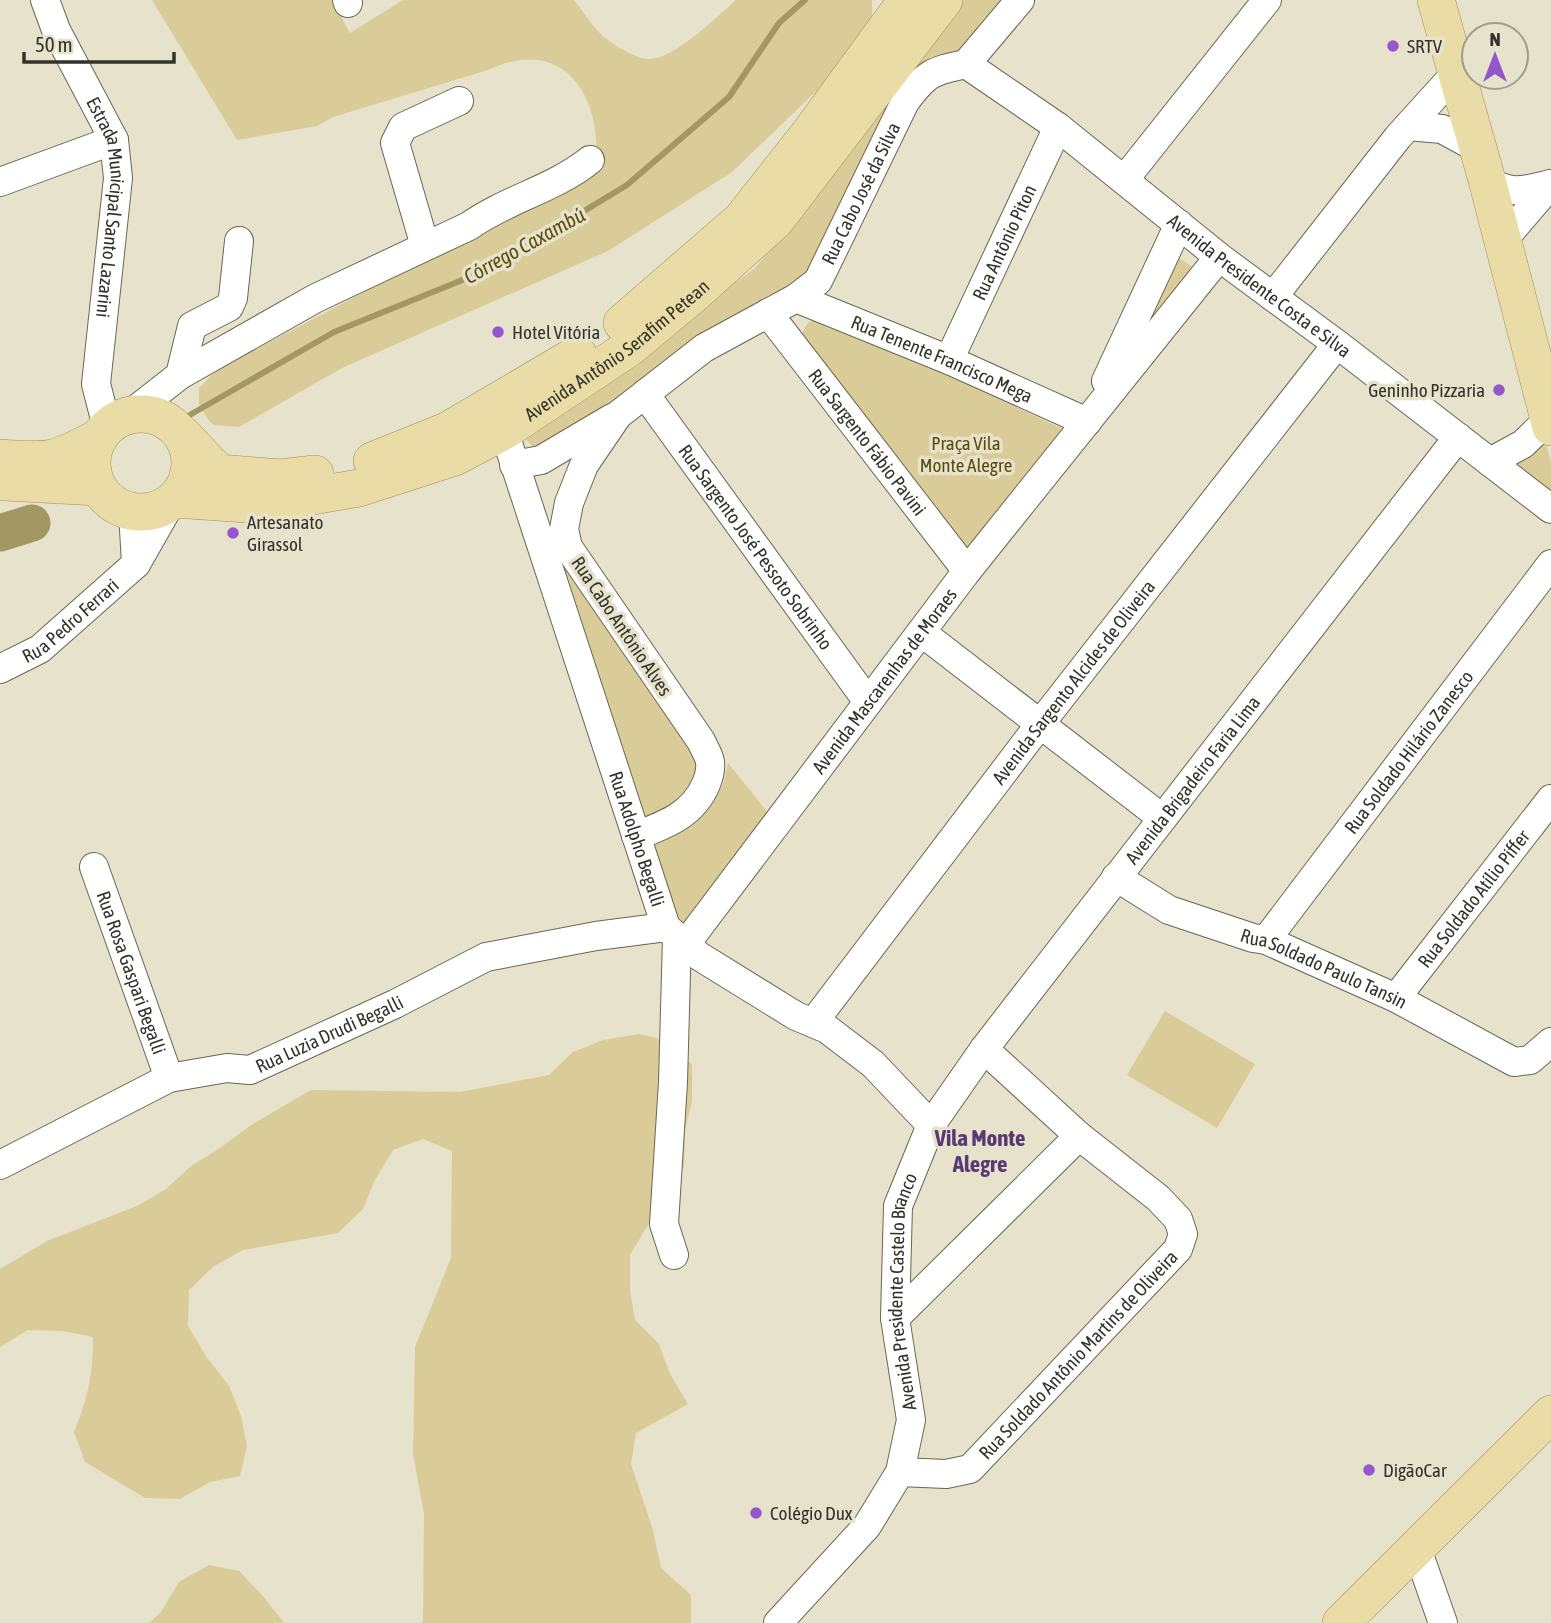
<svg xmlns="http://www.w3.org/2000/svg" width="1551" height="1623" font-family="'Asap Condensed',sans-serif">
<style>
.green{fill:#d9cc98}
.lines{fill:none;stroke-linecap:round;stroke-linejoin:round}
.stream{stroke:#a39763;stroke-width:6}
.river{stroke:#a39763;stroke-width:37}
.minor-casing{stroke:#6b6652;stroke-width:30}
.major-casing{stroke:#a09255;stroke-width:38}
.minor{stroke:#fff;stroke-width:28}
.major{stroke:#e9dca7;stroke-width:37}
.poi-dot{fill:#9456cc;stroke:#e7e2cc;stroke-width:2.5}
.labels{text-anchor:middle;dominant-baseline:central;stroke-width:7;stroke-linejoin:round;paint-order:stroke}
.poi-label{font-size:19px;fill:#343229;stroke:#e7e2cc;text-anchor:start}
.street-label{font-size:19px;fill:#343229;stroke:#e7e2cc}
.park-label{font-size:19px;fill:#594b08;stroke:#e7e2cc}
.water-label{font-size:21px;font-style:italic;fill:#5c4e0d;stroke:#e7e2cc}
.quarter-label{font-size:23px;font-weight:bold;fill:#583a75;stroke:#e7e2cc}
</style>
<rect width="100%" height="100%" fill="#e7e2cc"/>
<path class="green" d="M 152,0 L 332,0 L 350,33 L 403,0 L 574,0 C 584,12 593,28 605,38 C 616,46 635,58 648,59 C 672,61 718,16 736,0 L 872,0 L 872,21 L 835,73 L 732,172 L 608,251 L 342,368 L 239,427 L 214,425 L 208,420 L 199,404 L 199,388 L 217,370 L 445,249 L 597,154 C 597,86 558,37 488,70 L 333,117 L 317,126 L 237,140 Z
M 961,0 L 1011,0 L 967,52 L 935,62 L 809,274 L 609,407 L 534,448 L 523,436 L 754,269 L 781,237 Z
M 1176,256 L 1193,267 L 1140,334 Z
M 821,316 L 1063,429 L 968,561 L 802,336 C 805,324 809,320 821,316 Z
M 1543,433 L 1551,462 L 1551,493 L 1507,459 Z
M 563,551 L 701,758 L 687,802 L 641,822 L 553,561 Z
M 728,763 L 773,819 L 691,922 L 683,922 L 675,913 L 645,849 C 672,836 705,817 720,790 C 725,782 726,772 728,763 Z
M 1165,1011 L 1255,1064 L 1217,1128 L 1127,1075 Z
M 639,1034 L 668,1041 L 692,1065 L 692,1101 L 685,1130 L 684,1166 L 672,1196 L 648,1225 L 630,1255 L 630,1290 L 635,1320 L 659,1344 L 670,1374 L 688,1404 L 636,1433 L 631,1464 L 653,1530 L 661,1568 L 691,1595 L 691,1623 L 421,1623 L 423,1621 L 424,1514 L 413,1454 L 415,1347 L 451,1258 L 452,1151 L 423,1139 L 393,1150 L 375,1180 L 363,1209 L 338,1233 L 243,1250 L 213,1267 L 189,1290 L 188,1326 L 206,1356 L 229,1386 L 241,1416 L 247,1446 L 240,1476 L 210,1482 L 180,1499 L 145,1498 L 85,1462 L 74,1432 C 88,1398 93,1374 93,1337 L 63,1331 L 28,1330 L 0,1347 L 0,1269 L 47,1241 L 137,1206 L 166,1189 L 191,1166 L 220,1148 L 251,1125 L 311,1090 L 460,1092 L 549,1075 L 573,1052 L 603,1040 Z
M 209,1565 L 239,1571 L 262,1595 L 284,1623 L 149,1623 L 161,1612 L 179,1582 Z"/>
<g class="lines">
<path class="stream" d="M 188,416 L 334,332 L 487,270 L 627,185 L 729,97 L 779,23 L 805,0"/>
<path class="river" d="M 0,533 L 32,523"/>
<defs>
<g id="minor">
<path id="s1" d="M 45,0 L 56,30 L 114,140 L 118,178 L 96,384 L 107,427"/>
<path d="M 347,0 L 348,3"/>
<path id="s2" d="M 966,64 L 1058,127 L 1219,257 L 1337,344 L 1551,509"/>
<path d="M 966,64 L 1020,0"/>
<path d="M 1408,126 L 1442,129 L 1477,148"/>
<path d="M 1124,180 L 1267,0"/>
<path d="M 1487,180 C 1511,196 1525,190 1551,184"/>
<path d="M 0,182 L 114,140"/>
<path d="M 1503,240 L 1551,184"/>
<path d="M 425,246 L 395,143 L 403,127 L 459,101"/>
<path d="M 1273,297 L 1398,137 L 1456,73"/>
<path id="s3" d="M 796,298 L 949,360 L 1087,422"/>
<path id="s4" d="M 768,313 L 967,571"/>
<path id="s5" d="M 949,360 L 1058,127"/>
<path d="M 180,375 L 192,326 L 229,307 L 233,298 L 239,241"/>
<path d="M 1106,381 L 1179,224"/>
<path id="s6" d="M 645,394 L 868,702"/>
<path d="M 129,415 L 180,375 L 316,298 L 469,226 C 507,199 554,189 590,160"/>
<path id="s7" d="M 504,431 L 666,927 L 699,956 L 796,1016 L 827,1029 L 873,1064 L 931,1125"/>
<path d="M 1490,462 L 1523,444 L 1549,419"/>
<path d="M 514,465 L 541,460 L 612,418"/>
<path d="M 133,512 L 136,564"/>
<path d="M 921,632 L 1162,818"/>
<path id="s8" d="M 0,669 L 40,649 L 136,564 L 169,506"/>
<path id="s9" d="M 636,836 C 665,825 693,815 706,784 C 709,777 711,770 710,762 C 709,755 704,748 701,741 L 568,547 L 564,529 L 569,503 L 584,465 L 618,415 L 704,348 L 796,298 L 818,281 L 905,102 C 926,73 932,71 966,64"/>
<path id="s10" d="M 94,867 L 169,1078"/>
<path id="s11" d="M 1116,877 L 1169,910 L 1253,938 L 1266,940 L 1396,998 L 1514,1062 L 1530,1060 L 1551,1042"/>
<path id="s12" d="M 1266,940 L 1551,564"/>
<path id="s13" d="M 685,945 L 967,571 L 1219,257"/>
<path id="s14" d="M 1396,998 L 1551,799"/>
<path id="s15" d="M 813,1023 L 1040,724 L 1337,344"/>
<path id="s16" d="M 0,1165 L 169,1078 L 227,1068 L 250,1070 L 395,1004 L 486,957 L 596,936 L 666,927"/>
<path d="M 674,1255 L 664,1224 L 673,1082 L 677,937"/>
<path d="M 895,1318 L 1079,1136"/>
<path id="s17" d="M 900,1472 L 946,1474 L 970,1469 L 1178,1249 L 1183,1234 L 1178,1219 L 1158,1198 L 1079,1136 L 984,1049"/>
<path d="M 1417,1549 L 1443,1623"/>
<path id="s18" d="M 778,1623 L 867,1526 L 900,1472 L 911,1420 L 895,1318 L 898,1206 L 931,1125 L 984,1049 L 1458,437"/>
</g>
<g id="major">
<path d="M 1436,0 L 1487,180 L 1551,427"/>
<path d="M 622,323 L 741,220 L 809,134 L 907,0"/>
<circle cx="141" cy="463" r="49"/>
<path d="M 183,435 L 219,473 L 280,478 L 315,474"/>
<path d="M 0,458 C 49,462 56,461 99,437"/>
<path d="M 372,461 L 447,431 L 578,354"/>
<path d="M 5,482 L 98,487"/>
<path id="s19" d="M 175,499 L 260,505 L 359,488 L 455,457 L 504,431 L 629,348 L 695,293 L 775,221 L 944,0"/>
<path d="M 1341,1623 L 1551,1414"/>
</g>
</defs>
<use href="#minor" class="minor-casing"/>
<use href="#major" class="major-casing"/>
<use href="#minor" class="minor"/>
<use href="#major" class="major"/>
</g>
<g class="poi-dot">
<circle cx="1393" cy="46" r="7"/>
<circle cx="498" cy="332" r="7"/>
<circle cx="1499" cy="390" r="7"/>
<circle cx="233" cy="533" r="7"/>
<circle cx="1369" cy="1470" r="7"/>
<circle cx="756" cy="1513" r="7"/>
</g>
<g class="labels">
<g class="poi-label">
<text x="1407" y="46">SRTV</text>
<text x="512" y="332">Hotel Vitória</text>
<text x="1485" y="390" text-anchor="end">Geninho Pizzaria</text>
<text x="247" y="522">Artesanato<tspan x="247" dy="22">Girassol</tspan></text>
<text x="1383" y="1470">DigãoCar</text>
<text x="770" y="1513">Colégio Dux</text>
</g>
<g class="street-label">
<text stroke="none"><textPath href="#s9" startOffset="856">Rua Cabo José da Silva</textPath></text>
<text stroke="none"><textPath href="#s1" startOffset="222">Estrada Municipal Santo Lazarini</textPath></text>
<text stroke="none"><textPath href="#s5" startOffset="130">Rua Antônio Piton</textPath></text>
<text stroke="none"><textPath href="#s2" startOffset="368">Avenida Presidente Costa e Silva</textPath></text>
<text stroke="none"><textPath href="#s19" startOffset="481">Avenida Antônio Serafim Petean</textPath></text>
<text stroke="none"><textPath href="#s3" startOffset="158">Rua Tenente Francisco Mega</textPath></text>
<text stroke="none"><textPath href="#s4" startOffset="163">Rua Sargento Fábio Pavini</textPath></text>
<text stroke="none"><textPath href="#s6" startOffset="189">Rua Sargento José Pessoto Sobrinho</textPath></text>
<text stroke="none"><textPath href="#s8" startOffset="86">Rua Pedro Ferrari</textPath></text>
<text transform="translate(622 626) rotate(56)">Rua Cabo Antônio Alves</text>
<text stroke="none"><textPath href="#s13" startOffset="331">Avenida Mascarenhas de Moraes</textPath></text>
<text stroke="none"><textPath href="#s15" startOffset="429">Avenida Sargento Alcides de Oliveira</textPath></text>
<text stroke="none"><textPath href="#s12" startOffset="236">Rua Soldado Hilário Zanesco</textPath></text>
<text stroke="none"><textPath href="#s18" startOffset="984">Avenida Brigadeiro Faria Lima</textPath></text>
<text stroke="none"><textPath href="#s7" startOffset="429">Rua Adolpho Begalli</textPath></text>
<text stroke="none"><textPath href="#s14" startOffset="126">Rua Soldado Atílio Piffer</textPath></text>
<text stroke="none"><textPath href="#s11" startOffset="228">Rua Soldado Paulo Tansin</textPath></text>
<text stroke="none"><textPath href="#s10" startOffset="112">Rua Rosa Gaspari Begalli</textPath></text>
<text stroke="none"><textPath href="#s16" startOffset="359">Rua Luzia Drudi Begalli</textPath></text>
<text stroke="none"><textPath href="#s18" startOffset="378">Avenida Presidente Castelo Branco</textPath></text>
<text stroke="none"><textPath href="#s17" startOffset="228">Rua Soldado Antônio Martins de Oliveira</textPath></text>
</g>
<g class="park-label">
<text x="966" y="443">Praça Vila<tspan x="966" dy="22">Monte Alegre</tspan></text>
</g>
<g class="water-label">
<text transform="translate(524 245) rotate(-29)">Córrego Caxambú</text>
</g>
<g class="quarter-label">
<text x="980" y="1138">Vila Monte<tspan x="980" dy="26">Alegre</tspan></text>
</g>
</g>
<g transform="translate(1495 56)"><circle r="33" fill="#e7e2cc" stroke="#9f9c8b" stroke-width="2"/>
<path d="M0-5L12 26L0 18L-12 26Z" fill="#9456cc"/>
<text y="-10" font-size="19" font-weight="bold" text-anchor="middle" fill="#343229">N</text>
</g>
<path d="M24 52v10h150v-10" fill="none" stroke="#343229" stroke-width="3.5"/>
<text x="35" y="52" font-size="21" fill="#343229" stroke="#e7e2cc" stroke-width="5" paint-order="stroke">50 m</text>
</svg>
